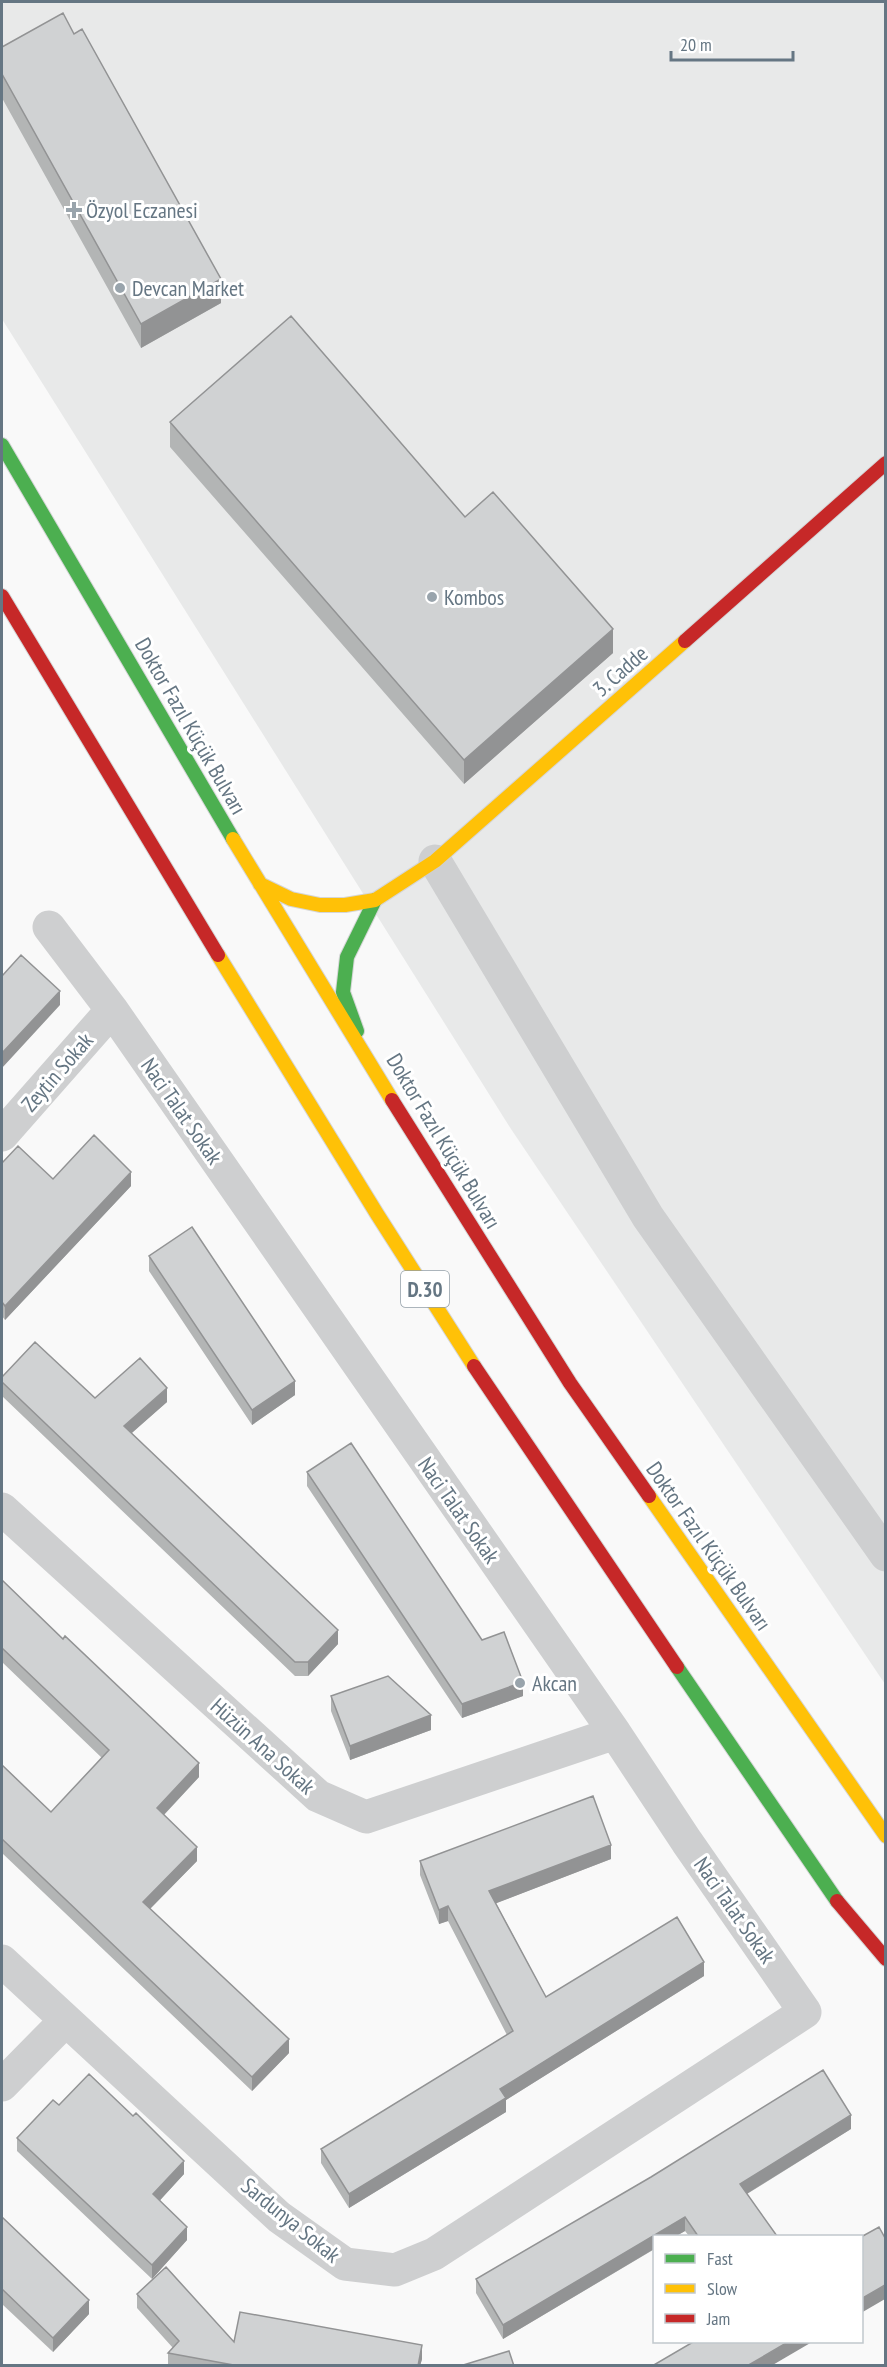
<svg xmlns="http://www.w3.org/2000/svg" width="887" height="2367" font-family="'PT Sans Narrow',sans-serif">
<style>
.built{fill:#e8e9e9}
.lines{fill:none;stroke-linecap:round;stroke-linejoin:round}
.fast-casing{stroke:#d5d6d7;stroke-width:16}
.slow-casing{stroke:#d5d6d7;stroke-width:16}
.jam-casing{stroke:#d5d6d7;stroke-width:16}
.street{stroke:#cecfd0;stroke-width:33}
.fast{stroke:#4caf50;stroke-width:14}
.slow{stroke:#ffc107;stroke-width:14}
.jam{stroke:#c62828;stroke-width:14}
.wall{fill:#b3b5b5}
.shaded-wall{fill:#929394}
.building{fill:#d0d2d3;stroke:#929394;stroke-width:1.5}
.poi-dot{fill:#99a4ac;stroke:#fff;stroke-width:2}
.labels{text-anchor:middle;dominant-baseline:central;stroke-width:6;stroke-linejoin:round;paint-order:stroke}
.shield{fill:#fff;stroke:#939fa8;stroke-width:1.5}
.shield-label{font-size:21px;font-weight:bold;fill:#657683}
.poi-label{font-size:22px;fill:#657683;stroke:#fff;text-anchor:start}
.street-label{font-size:22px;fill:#657683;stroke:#fff}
</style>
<rect width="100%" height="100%" fill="#f9f9f9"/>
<path class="built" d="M 2,2 L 885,2 L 885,1684 L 511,1129 L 2,319 Z"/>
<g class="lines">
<defs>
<path id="fast" d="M 2,445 L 233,839
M 357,1031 L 343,992 L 347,957 L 375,900
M 677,1667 L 837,1901"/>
<path id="slow" d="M 233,839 L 392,1100
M 260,884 L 291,899 L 320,905 L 345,905 L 375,900 L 435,861 L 685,641
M 218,955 L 377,1214 L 474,1366
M 649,1496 L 886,1836"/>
<path id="jam" d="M 2,596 L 218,955
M 685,641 L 886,463
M 392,1100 L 570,1383 L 649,1496
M 474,1366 L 677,1667
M 837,1901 L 886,1959"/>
</defs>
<use href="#fast" class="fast-casing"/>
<use href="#slow" class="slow-casing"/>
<use href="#jam" class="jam-casing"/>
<path class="street" d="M 435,861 L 648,1217 L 886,1555
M 2,1135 L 112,1010
M 2,1509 L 318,1796 L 366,1817 L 615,1733
M 2,1961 L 279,2217 L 345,2264 L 395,2270 L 434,2254 L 805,2012 L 687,1842 L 615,1733 L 112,1010 L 49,927
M 2,2085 L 65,2021"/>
<use href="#fast" class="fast"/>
<use href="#slow" class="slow"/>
<use href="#jam" class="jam"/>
</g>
<path class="wall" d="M 74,34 L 221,303 L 141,348 L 2,98 L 2,47 Z
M 170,422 L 465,517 L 613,653 L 464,784 L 170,447 Z
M 2,1163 L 53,1179 L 131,1186 L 5,1320 L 2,1316 Z
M 149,1256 L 295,1395 L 252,1425 L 149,1271 Z
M 2,1377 L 95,1398 L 167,1402 L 131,1433 L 338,1644 L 308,1676 L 295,1676 L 2,1396 Z
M 307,1472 L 482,1640 L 523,1696 L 462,1718 L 307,1486 Z
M 2,1580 L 199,1777 L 164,1815 L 197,1861 L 150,1909 L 289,2053 L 252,2091 L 2,1853 L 2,1765 L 51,1812 L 102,1758 L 2,1662 Z
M 331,1696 L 431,1730 L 350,1760 L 331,1711 Z
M 611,1859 L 496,1903 L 546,1997 L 704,1976 L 506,2100 L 506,2112 L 349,2208 L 321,2163 L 321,2149 L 507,2035 L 448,1921 L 439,1924 L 420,1875 L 420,1861 Z
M 59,2105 L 184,2174 L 160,2200 L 187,2240 L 152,2279 L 17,2151 L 17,2138 Z
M 851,2129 L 747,2194 L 777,2236 L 689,2236 L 685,2231 L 503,2339 L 476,2293 L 476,2279 Z
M 2,2217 L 89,2314 L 53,2352 L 2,2304 Z
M 137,2294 L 234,2342 L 422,2359 L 420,2366 L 168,2366 L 168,2353 L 173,2348 L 137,2308 Z"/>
<path class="shaded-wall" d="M 221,279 L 221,303 L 141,348 L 141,324 Z
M 613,629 L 613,653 L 464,784 L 464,760 Z
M 60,991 L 60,1005 L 2,1068 L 2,1053 Z
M 131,1172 L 131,1186 L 5,1320 L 5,1306 Z
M 295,1381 L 295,1395 L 252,1425 L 252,1410 Z
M 167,1388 L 167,1402 L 124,1440 L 124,1426 Z
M 338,1630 L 338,1644 L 308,1676 L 308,1662 Z
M 523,1682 L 523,1696 L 462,1718 L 462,1704 Z
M 431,1715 L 431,1730 L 350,1760 L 350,1746 Z
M 199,1763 L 199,1777 L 157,1822 L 157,1808 Z
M 611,1845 L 611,1859 L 489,1906 L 489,1891 Z
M 197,1847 L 197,1861 L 143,1916 L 143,1902 Z
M 448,1906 L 448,1921 L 439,1924 L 439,1910 Z
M 704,1962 L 704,1976 L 506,2100 L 506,2112 L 349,2208 L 349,2194 L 500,2089 Z
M 289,2039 L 289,2053 L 252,2091 L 252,2077 Z
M 851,2115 L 851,2129 L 740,2198 L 740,2184 Z
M 184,2161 L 184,2174 L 153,2208 L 153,2194 Z
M 685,2217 L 685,2231 L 676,2236 L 654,2236 L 654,2249 L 503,2339 L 503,2325 Z
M 187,2227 L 187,2240 L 152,2279 L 152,2265 Z
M 885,2285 L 885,2299 L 861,2313 L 861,2299 Z
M 89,2300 L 89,2314 L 53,2352 L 53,2338 Z
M 788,2342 L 812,2342 L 771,2366 L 747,2366 Z
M 422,2345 L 422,2359 L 420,2366 L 418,2366 Z"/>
<path class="building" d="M 63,13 L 74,34 L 82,29 L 221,279 L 141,324 L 2,74 L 2,47 Z
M 291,316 L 465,517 L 493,492 L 613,629 L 464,760 L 170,422 Z
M 21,955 L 60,991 L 2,1053 L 2,976 Z
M 94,1135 L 131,1172 L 5,1306 L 2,1302 L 2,1163 L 18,1146 L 53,1179 Z
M 192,1227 L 295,1381 L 252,1410 L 149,1256 Z
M 35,1342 L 95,1398 L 140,1358 L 167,1388 L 124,1426 L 338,1630 L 308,1662 L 295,1662 L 2,1382 L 2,1377 Z
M 351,1443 L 482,1640 L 504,1632 L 523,1682 L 462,1704 L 307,1472 Z
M 2,1580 L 63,1639 L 65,1636 L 199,1763 L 157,1808 L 197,1847 L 143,1902 L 289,2039 L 252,2077 L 2,1839 L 2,1765 L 51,1812 L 109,1750 L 2,1648 Z
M 388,1676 L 431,1715 L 350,1746 L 331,1696 Z
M 593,1796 L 611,1845 L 489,1891 L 546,1997 L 677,1917 L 704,1962 L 500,2089 L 506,2098 L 349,2194 L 321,2149 L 513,2031 L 448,1906 L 439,1910 L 420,1861 Z
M 823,2070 L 851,2115 L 740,2184 L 777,2236 L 698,2236 L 685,2217 L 503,2325 L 476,2279 L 651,2177 Z
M 89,2074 L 133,2116 L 136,2113 L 184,2161 L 153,2194 L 187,2227 L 152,2265 L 17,2138 L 53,2100 L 59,2105 Z
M 2,2217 L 89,2300 L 53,2338 L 2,2289 Z
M 879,2227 L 885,2238 L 885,2285 L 861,2299 L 861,2237 Z
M 166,2267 L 234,2342 L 240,2312 L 422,2345 L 418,2366 L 239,2366 L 168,2353 L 179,2341 L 137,2294 Z
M 693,2342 L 788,2342 L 747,2366 L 652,2366 Z
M 509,2351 L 514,2366 L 460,2366 Z"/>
<g class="poi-dot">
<path d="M71 201h6v6h6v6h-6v6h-6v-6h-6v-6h6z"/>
<circle cx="120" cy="288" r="6"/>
<circle cx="432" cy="597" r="6"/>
<circle cx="520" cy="1683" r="6"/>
</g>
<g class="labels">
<rect class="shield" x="401" y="1271" width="48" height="36" rx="4.5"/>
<g class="shield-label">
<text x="425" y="1289">D.30</text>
</g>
<g class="poi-label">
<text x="86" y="210">Özyol Eczanesi</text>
<text x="132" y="288">Devcan Market</text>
<text x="444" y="597">Kombos</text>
<text x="532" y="1683">Akcan</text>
</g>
<g class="street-label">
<text transform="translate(620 671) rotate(-41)">3. Cadde</text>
<text transform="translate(191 726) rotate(60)">Doktor Fazıl Küçük Bulvarı</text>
<text transform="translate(57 1072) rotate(-49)">Zeytin Sokak</text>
<text transform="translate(182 1111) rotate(55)">Naci Talat Sokak</text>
<text transform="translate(444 1141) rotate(59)">Doktor Fazıl Küçük Bulvarı</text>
<text transform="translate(459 1510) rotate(55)">Naci Talat Sokak</text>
<text transform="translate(709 1546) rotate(55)">Doktor Fazıl Küçük Bulvarı</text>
<text transform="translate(263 1746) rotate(42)">Hüzün Ana Sokak</text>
<text transform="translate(735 1910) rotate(55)">Naci Talat Sokak</text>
<text transform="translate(291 2220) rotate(39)">Sardunya Sokak</text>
</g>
</g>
<rect width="887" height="2367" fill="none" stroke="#657683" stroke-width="6"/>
<rect x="653" y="2235" width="210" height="108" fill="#ffffff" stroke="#c1c8cd" stroke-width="1.5"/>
<rect x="665" y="2254" width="30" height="9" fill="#4caf50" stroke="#c1c8cd" stroke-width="1.5"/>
<text x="707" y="2265" font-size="18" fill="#657683">Fast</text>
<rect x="665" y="2284" width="30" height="9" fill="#ffc107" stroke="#c1c8cd" stroke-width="1.5"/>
<text x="707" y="2295" font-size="18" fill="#657683">Slow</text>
<rect x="665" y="2314" width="30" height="9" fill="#c62828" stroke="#c1c8cd" stroke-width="1.5"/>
<text x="707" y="2325" font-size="18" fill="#657683">Jam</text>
<path d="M671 51v9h122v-9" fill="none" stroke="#657683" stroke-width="3"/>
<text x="680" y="51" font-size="18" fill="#657683" stroke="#ffffff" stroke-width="4.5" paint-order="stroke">20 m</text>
</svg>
